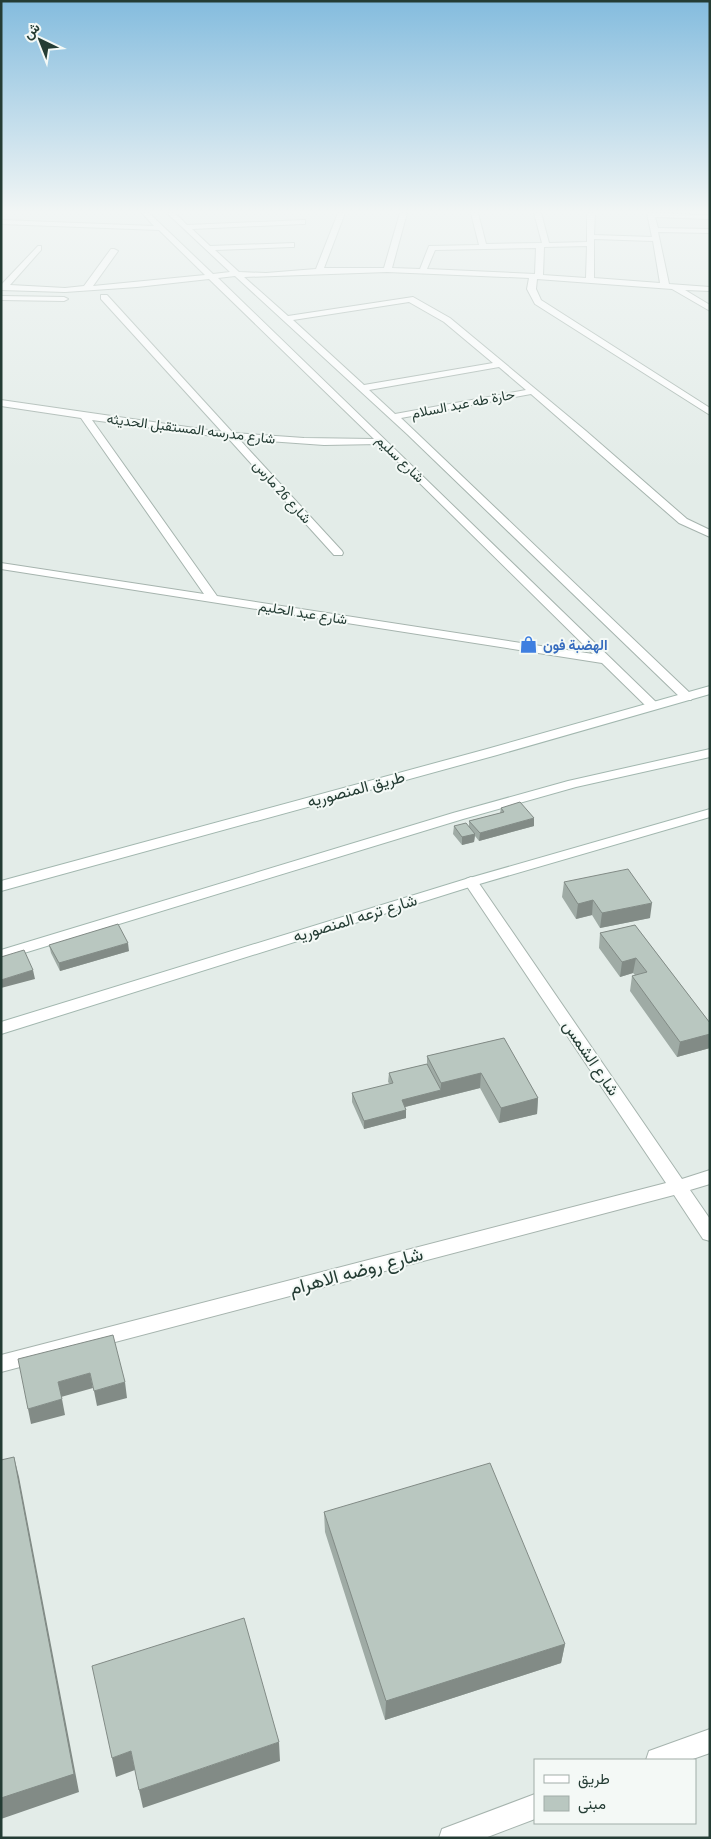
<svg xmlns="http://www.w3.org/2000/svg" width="711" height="1839" font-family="'Fira Sans Condensed',Vazirmatn,sans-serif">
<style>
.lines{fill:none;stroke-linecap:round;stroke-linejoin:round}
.minor-casing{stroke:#a6b4ae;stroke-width:2}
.secondary-casing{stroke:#a2b7af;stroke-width:2}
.minor{fill:#fff;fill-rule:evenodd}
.secondary{fill:#fff;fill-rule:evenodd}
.wall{fill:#9faba5}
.shaded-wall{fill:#828b86}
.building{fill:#b9c7c0;stroke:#828b86}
.labels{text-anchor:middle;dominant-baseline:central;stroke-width:4;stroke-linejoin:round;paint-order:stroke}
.far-street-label{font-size:14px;fill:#243c34;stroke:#f4f9f6}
.far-shop-label{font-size:14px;font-weight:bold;fill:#366cbe;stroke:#f4f9f6;text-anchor:start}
.street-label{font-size:16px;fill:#243c34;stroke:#f4f9f6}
.near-street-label{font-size:19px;fill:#243c34;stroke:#f4f9f6}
</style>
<rect width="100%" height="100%" fill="#e3ece8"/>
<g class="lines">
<defs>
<path id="minor" d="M 142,213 L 149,213 L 213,274 L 230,272 L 167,213 L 175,213 L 187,225 L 305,220 L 305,224 L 302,224 L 192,229 L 210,246 L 294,243 L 294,247 L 291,247 L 215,250 L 239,272 L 266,273 L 316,269 L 338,213 L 345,213 L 324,268 L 384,268 L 400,213 L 407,213 L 392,268 L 420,269 L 429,246 L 479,245 L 471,213 L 478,213 L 486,244 L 542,243 L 534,213 L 541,213 L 549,243 L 587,242 L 587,213 L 595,213 L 594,235 L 652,237 L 647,213 L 710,215 L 710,219 L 655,217 L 658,228 L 710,229 L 710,233 L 658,232 L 669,284 L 710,287 L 710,291 L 685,290 L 710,305 L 710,311 L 672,289 L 537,279 L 536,289 L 541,300 L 710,408 L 710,415 L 535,304 L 527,289 L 529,278 L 387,272 L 244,277 L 288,316 L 413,297 L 450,318 L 586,431 L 687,519 L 710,530 L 710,537 L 679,523 L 531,394 L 401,418 L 691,694 L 693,697 L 691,700 L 683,700 L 407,434 L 235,276 L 218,278 L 657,703 L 659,706 L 657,709 L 649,709 L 602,663 L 1,569 L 1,563 L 204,594 L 81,418 L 1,406 L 1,400 L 222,432 L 101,299 L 101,295 L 107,295 L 233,433 L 304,438 L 374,439 L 209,279 L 137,287 L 65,292 L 1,290 L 1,285 L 38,246 L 41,246 L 41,250 L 10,285 L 65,288 L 84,286 L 111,249 L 114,249 L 118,251 L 93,286 L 205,275 L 159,230 L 1,224 L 1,220 L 154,226 ZM 594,239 L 653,241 L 660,283 L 594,278 ZM 587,246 L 586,278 L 543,275 L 544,247 ZM 536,248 L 535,274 L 427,269 L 435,250 ZM 409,302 L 444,322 L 493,363 L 364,385 L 293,320 ZM 499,367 L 526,390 L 395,414 L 369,390 ZM 92,420 L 228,438 L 334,555 L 342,555 L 343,553 L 342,551 L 239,439 L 324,445 L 380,444 L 593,654 L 217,596 Z
M 1,296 L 64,297 L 68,299 L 64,301 L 1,300 Z
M 471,877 L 476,879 L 682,1179 L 710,1170 L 710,1184 L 690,1190 L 710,1219 L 710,1241 L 703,1239 L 674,1195 L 1,1372 L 1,1355 L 666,1183 L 464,882 L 466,879 Z
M 710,1729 L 710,1753 L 690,1760 L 646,1760 L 649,1751 Z
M 535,1794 L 535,1819 L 485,1838 L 439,1838 L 442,1829 Z"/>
<path id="secondary" d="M 710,686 L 710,694 L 497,755 L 1,891 L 1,881 L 487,749 Z
M 710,749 L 710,757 L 576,787 L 463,819 L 1,960 L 1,950 L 453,813 L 568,781 Z
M 710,809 L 710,817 L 476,885 L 1,1034 L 1,1022 L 466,879 Z"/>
</defs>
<use href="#minor" class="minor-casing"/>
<use href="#secondary" class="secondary-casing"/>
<use href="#minor" class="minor"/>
<use href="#secondary" class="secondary"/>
</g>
<path class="wall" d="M 501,808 L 534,826 L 479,841 L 475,836 L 474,842 L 462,845 L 453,834 L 454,826 L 469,826 L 469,821 L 500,813 Z
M 564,882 L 650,918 L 600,928 L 592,915 L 576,919 L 562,897 Z
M 635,925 L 710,1023 L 710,1048 L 677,1057 L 630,991 L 632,976 L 635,975 L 633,973 L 620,977 L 599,948 L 600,933 Z
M 49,945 L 129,951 L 60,971 L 51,953 Z
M 504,1038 L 538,1098 L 537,1114 L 499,1123 L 480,1088 L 405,1107 L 406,1110 L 406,1118 L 364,1129 L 352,1102 L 352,1093 L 390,1084 L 388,1082 L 389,1073 L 427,1064 L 427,1056 Z
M 324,1512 L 565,1644 L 561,1663 L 385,1720 L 325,1532 Z"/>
<path class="shaded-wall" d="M 534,818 L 534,826 L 479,841 L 480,833 Z
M 475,834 L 474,842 L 462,845 L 462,837 Z
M 593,900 L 592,915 L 576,919 L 578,904 Z
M 652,903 L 650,918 L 600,928 L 602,913 Z
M 128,943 L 129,951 L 60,971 L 59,963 Z
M 636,958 L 633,973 L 620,977 L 622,962 Z
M 33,970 L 35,979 L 1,988 L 1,980 Z
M 710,1034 L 710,1048 L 677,1057 L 680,1042 Z
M 481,1073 L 480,1088 L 440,1098 L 441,1083 Z
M 441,1090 L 440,1098 L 401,1108 L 402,1100 Z
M 538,1098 L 537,1114 L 499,1123 L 501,1108 Z
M 406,1110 L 406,1118 L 364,1129 L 364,1121 Z
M 90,1373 L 93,1388 L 61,1397 L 58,1382 Z
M 125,1382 L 127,1398 L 97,1406 L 94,1391 Z
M 62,1399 L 65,1415 L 31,1424 L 28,1409 Z
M 14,1457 L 19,1477 L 79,1792 L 1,1819 L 1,1798 Z
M 565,1644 L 561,1663 L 385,1720 L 386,1701 Z
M 279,1742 L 280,1761 L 143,1808 L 139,1790 Z
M 131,1751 L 135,1770 L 116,1777 L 112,1758 Z"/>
<path class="building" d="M 520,802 L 534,818 L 480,833 L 469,821 L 504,812 L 501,808 Z
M 466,823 L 475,834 L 462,837 L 454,826 Z
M 628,869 L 652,903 L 602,913 L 593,900 L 578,904 L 564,882 Z
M 118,924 L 128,943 L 59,963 L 49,945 Z
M 635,925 L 710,1023 L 710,1034 L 680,1042 L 632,976 L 647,972 L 636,958 L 622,962 L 600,933 Z
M 24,950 L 33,970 L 1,980 L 1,957 Z
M 504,1038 L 538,1098 L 501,1108 L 481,1073 L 441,1083 L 427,1056 Z
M 427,1064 L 441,1090 L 402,1100 L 406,1110 L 364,1121 L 352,1093 L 393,1083 L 389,1073 Z
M 113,1335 L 125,1382 L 94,1391 L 90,1373 L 58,1382 L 62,1399 L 28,1409 L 18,1359 Z
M 14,1457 L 74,1774 L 1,1798 L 1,1460 Z
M 490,1463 L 565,1644 L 386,1701 L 324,1512 Z
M 244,1618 L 279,1742 L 139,1790 L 131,1751 L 112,1758 L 92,1666 Z"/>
<linearGradient id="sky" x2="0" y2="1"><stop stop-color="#84bcde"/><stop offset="0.45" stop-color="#f2f6f5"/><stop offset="1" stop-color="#f2f6f5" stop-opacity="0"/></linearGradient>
<rect width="711" height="471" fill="url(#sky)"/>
<defs>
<symbol id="shop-bare" viewBox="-9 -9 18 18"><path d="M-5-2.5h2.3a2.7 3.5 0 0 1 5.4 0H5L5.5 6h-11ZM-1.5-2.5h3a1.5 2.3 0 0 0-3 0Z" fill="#3f7fe0" stroke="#f4f9f6" stroke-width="2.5" paint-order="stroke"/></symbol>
</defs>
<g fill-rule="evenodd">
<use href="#shop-bare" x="516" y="632" width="25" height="25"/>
</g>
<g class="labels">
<g class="far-street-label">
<text transform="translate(463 404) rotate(-11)">حارة طه عبد السلام</text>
<text transform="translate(191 429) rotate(7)">شارع مدرسه المستقبل الحديثه</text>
<text transform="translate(400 459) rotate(44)">شارع سليم</text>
<text transform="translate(282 492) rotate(48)">شارع 26 مارس</text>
<text transform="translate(303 613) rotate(9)">شارع عبد الحليم</text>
</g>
<g class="far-shop-label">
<text x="543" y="645">الهضبة فون</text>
</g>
<g class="street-label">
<text transform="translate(356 789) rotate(-15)">طريق المنصوريه</text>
<text transform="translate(355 918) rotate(-17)">شارع ترعه المنصوريه</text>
<text transform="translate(591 1058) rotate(56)">شارع الشمس</text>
</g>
<g class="near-street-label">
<text transform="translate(356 1271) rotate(-15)">شارع روضه الاهرام</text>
</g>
</g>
<rect width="711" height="1839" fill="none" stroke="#243c34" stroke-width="5"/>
<rect x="534" y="1759" width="162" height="65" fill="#f4f9f6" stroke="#a1ada8"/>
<rect x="544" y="1775" width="25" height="8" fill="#ffffff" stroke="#a1ada8"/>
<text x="578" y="1784" font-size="15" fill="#243c34">طريق</text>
<rect x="544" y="1796" width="25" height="15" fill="#b9c7c0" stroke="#a1ada8"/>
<text x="578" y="1809" font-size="15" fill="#243c34">مبنى</text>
<g transform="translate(40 40) rotate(317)" stroke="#f4f9f6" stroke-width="4" paint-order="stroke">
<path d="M0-4L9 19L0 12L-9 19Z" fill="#243c34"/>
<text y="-8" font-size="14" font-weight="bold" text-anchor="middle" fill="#243c34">ش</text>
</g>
</svg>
